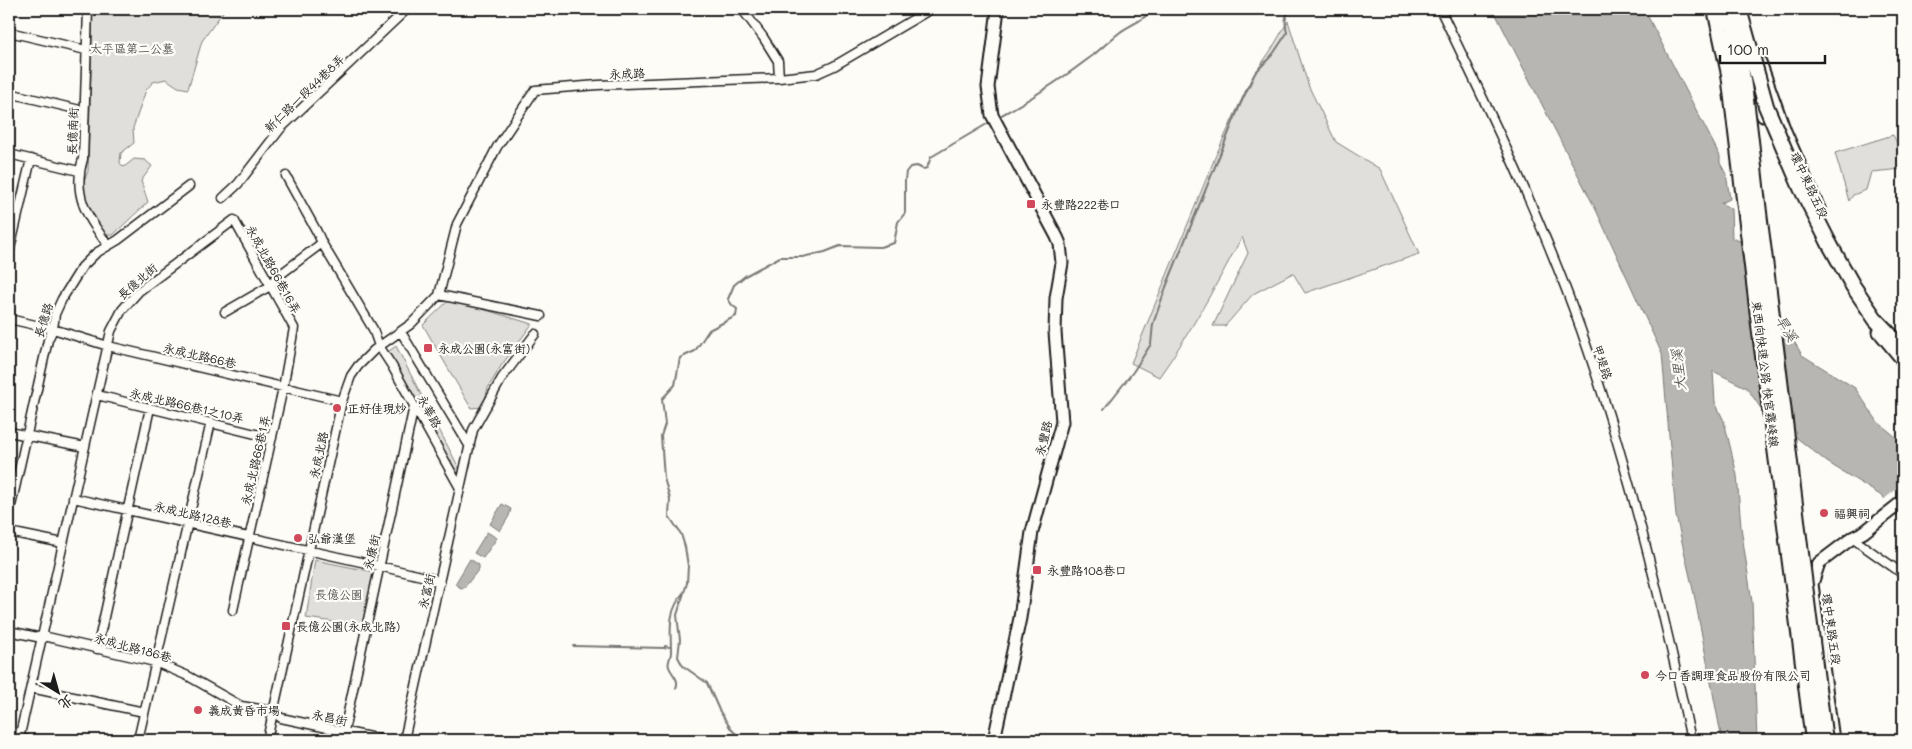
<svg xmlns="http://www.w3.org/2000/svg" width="1912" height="749" font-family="Mali,'LXGW WenKai TC',sans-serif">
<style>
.green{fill:#e0dfdb;stroke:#7e7e7c}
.water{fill:#b7b6b2;stroke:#797876}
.pier{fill:#fdfcf7}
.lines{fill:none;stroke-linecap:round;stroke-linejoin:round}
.stream{stroke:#797876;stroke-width:2}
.street-casing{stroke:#1c1c1c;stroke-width:11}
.secondary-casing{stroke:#1c1c1c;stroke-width:15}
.highway-casing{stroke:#1c1c1c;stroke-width:18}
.street{stroke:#fdfcf7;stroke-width:8}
.secondary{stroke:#fdfcf7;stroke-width:11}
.highway{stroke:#fdfcf7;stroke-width:14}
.highway-bridge-casing{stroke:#1c1c1c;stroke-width:18;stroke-linecap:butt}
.highway-bridge{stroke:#fdfcf7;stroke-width:14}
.poi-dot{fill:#d1495b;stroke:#fdfcf7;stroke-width:2}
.labels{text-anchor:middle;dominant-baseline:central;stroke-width:4.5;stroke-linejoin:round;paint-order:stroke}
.park-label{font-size:12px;fill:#575655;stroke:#fdfcf7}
.street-label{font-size:12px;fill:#1c1c1c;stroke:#fdfcf7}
.poi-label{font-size:12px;fill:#1c1c1c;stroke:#fdfcf7;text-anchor:start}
.water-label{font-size:14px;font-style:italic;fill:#5a5a58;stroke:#fdfcf7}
</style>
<rect width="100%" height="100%" fill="#fdfcf7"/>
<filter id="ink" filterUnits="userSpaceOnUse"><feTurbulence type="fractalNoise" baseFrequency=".02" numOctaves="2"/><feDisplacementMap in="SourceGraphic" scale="10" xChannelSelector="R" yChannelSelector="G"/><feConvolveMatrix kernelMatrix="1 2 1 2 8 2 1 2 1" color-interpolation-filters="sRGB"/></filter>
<g filter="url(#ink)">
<path class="green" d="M 93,9 L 225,9 L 202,41 L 188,89 L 178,87 L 166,79 L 153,82 L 146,90 L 133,128 L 134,143 L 121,153 L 120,163 L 124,167 L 134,159 L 145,160 L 152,166 L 141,181 L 148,202 L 113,235 L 105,235 C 96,223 81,206 82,190 C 83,184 86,176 88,171 Z
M 1288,21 L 1309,87 L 1336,142 L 1380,169 L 1419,254 L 1305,293 L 1293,273 L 1253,294 L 1225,326 L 1213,326 L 1248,253 L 1242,237 C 1216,285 1191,332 1159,377 L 1131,363 L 1216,155 L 1251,79 L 1271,50 Z
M 1893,135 L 1903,155 L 1903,169 L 1871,172 L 1866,190 L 1853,195 L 1849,201 L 1835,153 Z
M 450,299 L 532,324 L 501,366 L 488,388 L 483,407 L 471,408 L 423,325 Z
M 396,346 L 460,470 L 458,480 L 386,353 Z
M 315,560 L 374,572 L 364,626 L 306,618 Z"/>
<path class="water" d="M 1493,9 L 1644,9 L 1720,156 L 1720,163 L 1726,174 L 1730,199 L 1721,203 L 1731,209 L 1732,238 L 1745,243 L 1741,250 L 1802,355 L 1855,388 L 1878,422 L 1903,443 L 1903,513 L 1880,495 L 1827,462 L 1762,410 L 1747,388 L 1713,371 L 1715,402 L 1724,421 L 1737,475 L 1741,527 L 1752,602 L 1757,740 L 1722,740 L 1694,594 L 1676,516 L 1662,354 L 1596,210 Z
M 502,504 L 511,509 L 509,516 L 500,531 L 490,524 Z
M 487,532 L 497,538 L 483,558 L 474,553 Z
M 470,559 L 479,565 L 479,569 L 464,588 L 461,588 L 455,584 Z"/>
<path class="pier" d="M 1903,484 L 1903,510 L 1900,513 L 1883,500 Z"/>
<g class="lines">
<path class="stream" d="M 998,117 C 1031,99 1062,79 1092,56 C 1101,49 1110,40 1119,33 C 1131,24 1142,22 1153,9
M 1104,409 L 1133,372 L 1151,344 L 1153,324 L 1166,287 L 1240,105 L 1255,73 L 1273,54 L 1287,33 C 1285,23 1284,17 1290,9
M 573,646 L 665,648 L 665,646 L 669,647
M 676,688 C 680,679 672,675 669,667 C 667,662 671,658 671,652 C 671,628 667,614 683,593
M 742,740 L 731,729 L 719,710 L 707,683 L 683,666 L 678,657 L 680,640 L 677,615 L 687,583 L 688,566 L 685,547 L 681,534 L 669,516 L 670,499 L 664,478 L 661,436 L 665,424 L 662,399 L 675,385 L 680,358 L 695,351 L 709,330 L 736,316 L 737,309 L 732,305 L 728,299 L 734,285 L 745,276 L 780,257 L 802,257 L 825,252 L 840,246 L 880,247 L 894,243 L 898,222 L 905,213 L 905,180 L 906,172 L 910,167 L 917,166 L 923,169 L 927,168 L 931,157 L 992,121"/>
<defs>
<path id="street" d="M 88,9 L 83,159 C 72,195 87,217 108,245
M 742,9 L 763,37 L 778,61 L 779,78
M 1440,9 C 1491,114 1542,220 1581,330 C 1628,464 1662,602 1691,740
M 9,32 L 86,50
M 9,93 L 84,111
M 9,154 L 79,171
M 286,176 L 317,232 L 322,243 L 373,329 L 379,346 L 392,366 L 460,488
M 223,198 L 238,184 L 281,128 L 407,9
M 9,253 L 31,159
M 439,295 L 541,316
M 225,312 L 270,286 L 277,277 L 322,243
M 9,319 L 53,329 L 108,346 L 342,401
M 401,332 L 470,447
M 97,395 L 272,438
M 9,432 L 85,447
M 73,498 L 379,566 L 430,578 L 440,583
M 9,515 L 48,340 L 53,329 L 55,314 L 62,299 L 82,267 L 96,253 L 118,240 L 189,186
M 9,532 L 63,543
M 1852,538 L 1903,574
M 9,631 L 37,637 L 43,636 L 155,662 L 188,676 L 241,706 L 273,711 L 281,718 L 384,740
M 97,649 L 150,408
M 31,688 L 144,712
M 344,731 L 414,406
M 9,737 L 27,740
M 19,739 L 111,331 L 122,310 L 139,291 L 234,220 L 294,328 L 283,388 L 233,610
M 138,740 L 211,422
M 267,740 L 342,401 L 351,376 L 358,366 L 374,350 L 411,324 L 439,295 L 457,224 L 497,147 L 535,90 L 598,85 L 779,78 L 816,74 L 834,66 L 931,9
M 404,740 L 473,430 L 502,378 L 535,334"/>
<path id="secondary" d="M 1760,62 L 1785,131 L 1820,211
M 1746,76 L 1763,116
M 1879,332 L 1903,361
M 994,740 L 1020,618 L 1032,532 L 1062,422 L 1055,332 L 1056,298 L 1062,263 L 1060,244 L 1057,237 L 992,115 L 988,87 L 998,9
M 1833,740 L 1812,584 L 1819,563 L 1852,538 L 1864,532 L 1903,501"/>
<path id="highway" d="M 1829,243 L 1853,286 L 1876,320 L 1894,339"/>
</defs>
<use href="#street" class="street-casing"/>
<use href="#secondary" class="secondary-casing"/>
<use href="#highway" class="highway-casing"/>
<use href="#street" class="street"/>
<use href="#secondary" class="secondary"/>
<use href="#highway" class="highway"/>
<defs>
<path id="highway-bridge" d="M 1715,9 L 1729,74 L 1760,333 L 1813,740
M 1729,9 C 1748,84 1752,160 1762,237 C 1784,405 1802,573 1825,740
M 1739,9 L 1766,106 L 1801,188 L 1829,243"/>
</defs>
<use href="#highway-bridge" class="highway-bridge-casing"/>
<use href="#highway-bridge" class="highway-bridge"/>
</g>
</g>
<g class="poi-dot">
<rect x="1026" y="199" width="10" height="10" rx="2.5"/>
<rect x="423" y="343" width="10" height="10" rx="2.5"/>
<circle cx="337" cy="408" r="5"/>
<circle cx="1824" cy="513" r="5"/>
<circle cx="298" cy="538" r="5"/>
<rect x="1032" y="565" width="10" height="10" rx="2.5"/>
<rect x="281" y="621" width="10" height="10" rx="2.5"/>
<circle cx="1645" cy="675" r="5"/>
<circle cx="198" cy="710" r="5"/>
</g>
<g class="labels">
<g class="park-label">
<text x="132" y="48">太平區第二公墓</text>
<text x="339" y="594">長億公園</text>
</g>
<g class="street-label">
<text transform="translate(627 73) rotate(-2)">永成路</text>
<text transform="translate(304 93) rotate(-44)">新仁路一段44巷8弄</text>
<text transform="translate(72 131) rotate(-88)">長億南街</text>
<text transform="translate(1810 185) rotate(65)">環中東路五段</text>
<text transform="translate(274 269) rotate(61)">永成北路66巷16弄</text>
<text transform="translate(137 281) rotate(-41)">長億北街</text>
<text transform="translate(43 320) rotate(-73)">長億路</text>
<text transform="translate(200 355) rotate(13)">永成北路66巷</text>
<text transform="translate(1603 362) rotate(71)">甲堤路</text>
<text transform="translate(1766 374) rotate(83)">東西向快速公路 快官霧峰線</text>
<text transform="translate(187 405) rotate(13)">永成北路66巷1之10弄</text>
<text transform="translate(430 411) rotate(61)">永華路</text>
<text transform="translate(1043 438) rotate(-76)">永豐路</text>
<text transform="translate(318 455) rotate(-78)">永成北路</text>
<text transform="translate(255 460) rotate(-77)">永成北路66巷1弄</text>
<text transform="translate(193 514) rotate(13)">永成北路128巷</text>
<text transform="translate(371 552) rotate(-77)">永康街</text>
<text transform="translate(426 591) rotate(-77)">永富街</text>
<text transform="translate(1832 629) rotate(82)">環中東路五段</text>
<text transform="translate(133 647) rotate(15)">永成北路186巷</text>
<text transform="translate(330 717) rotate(12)">永昌街</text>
</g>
<g class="poi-label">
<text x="1041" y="204">永豐路222巷口</text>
<text x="438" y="348">永成公園(永富街)</text>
<text x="347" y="408">正好佳現炒</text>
<text x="1834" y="513">福興祠</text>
<text x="308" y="538">弘爺漢堡</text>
<text x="1047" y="570">永豐路108巷口</text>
<text x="296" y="626">長億公園(永成北路)</text>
<text x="1655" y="675">今口香調理食品股份有限公司</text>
<text x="208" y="710">義成黃昏市場</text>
</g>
<g class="water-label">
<text transform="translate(1787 328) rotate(58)">旱溪</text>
<text transform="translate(1678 370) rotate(-96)">大里溪</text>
</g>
</g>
<rect width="1912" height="749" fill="none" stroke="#fdfcf7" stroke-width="30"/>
<rect x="15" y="15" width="1882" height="719" fill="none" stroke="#1c1c1c" stroke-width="2" filter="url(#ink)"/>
<g transform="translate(58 692) rotate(143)" stroke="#fdfcf7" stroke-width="4" paint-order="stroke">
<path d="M0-4L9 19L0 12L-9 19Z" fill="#1c1c1c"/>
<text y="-8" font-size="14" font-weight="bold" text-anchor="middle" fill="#1c1c1c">北</text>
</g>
<path d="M1720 55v8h105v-8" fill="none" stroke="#1c1c1c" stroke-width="2.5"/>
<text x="1727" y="55" font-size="15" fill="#1c1c1c" stroke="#fdfcf7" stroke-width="4" paint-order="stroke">100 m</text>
</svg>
